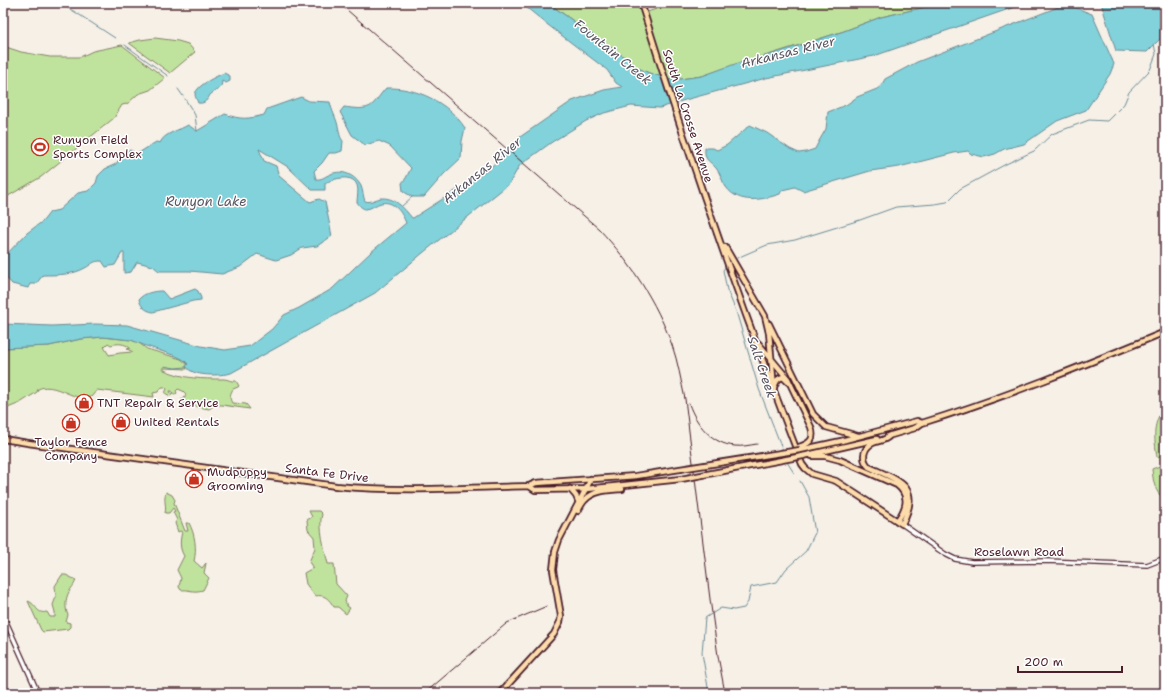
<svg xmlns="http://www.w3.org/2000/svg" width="1168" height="696" viewBox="0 0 1168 696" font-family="'Shantell Sans',sans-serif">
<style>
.green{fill:#bfe39d;stroke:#848164;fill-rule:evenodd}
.water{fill:#81d2da;stroke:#6b8a94}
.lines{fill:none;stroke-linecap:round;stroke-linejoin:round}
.stream{stroke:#6b8a94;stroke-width:1}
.minor-casing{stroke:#4a1f2b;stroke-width:6}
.major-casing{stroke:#4a1f2b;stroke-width:8}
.minor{stroke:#fff;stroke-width:3.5}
.major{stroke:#fddcac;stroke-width:4.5}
.rail{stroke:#4a1f2b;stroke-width:1}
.major-bridge-casing{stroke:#4a1f2b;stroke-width:8;stroke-linecap:butt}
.major-bridge{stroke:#fddcac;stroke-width:4.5}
.labels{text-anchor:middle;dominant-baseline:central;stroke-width:3;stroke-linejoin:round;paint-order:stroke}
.street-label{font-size:12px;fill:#4a1f2b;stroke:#fff}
.poi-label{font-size:12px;fill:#4a1f2b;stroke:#fff;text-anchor:start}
.water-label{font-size:13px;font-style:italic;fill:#5a5560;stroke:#fff}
</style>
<rect width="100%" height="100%" fill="#f6f0e7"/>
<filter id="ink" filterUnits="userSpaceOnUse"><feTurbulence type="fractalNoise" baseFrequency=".025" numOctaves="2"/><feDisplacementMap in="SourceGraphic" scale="8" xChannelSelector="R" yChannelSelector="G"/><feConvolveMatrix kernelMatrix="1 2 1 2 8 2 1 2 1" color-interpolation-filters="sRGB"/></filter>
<g filter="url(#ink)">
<!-- green -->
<path class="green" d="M548 3H589L606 6 611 5 620 8 624 5V3H637L641 11 644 13 675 3H944L881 17 844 31 702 76 673 80 649 73 638 68 627 59Z
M155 38 178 41 188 44 195 52 170 73 129 43 140 40Z
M122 45 165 78 150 90 138 94 127 104 122 105 114 118 41 177 3 199V46L21 52 50 57H80L93 51Z
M103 337 131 340 139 343 147 349 181 359 188 365 186 366 187 369 164 368V370C186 379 200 379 224 379 228 379 231 382 236 381L239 386 238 387 233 389C230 394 229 398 232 403L246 404 250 409 222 405H215L209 409 184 404 181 409 183 401 181 400 184 399 186 394 183 391 178 389 176 391 177 393 176 394H173L172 391H170L172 395 170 396 165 393 167 389 165 387H162L158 392 153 393 154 397 97 390 91 397C87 397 82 398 78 397 66 394 51 383 38 389L37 392 20 403 3 410V348L49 346 81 339ZM108 343 111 345C117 343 125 343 130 348L127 349 133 352 120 353 109 355 104 347Z
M1165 406V454L1157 457C1154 437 1152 423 1165 406Z
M1165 464V499C1154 493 1153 479 1152 469Z
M166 492 172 495 175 500 174 503 185 531H188L186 523H189C195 534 197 549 194 561L202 568 206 563 204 573 209 578 203 590C192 593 190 589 181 590L179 587 181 578 177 570 184 556C179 548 180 540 182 532L180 531 178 532 175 523 177 520 173 512 175 511 173 508 169 513H165C167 505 163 501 166 492Z
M309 511H319L322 514C318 526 325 551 328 564H334L336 584 347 596 345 601 347 606 350 608 346 614 338 607H334C329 599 325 594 315 596L306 584 304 573 313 568 309 562 315 548 314 537 308 530 307 520 312 517Z
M62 575H66L76 580C74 586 71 588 69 592 65 599 65 609 68 615L66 622 70 623V627L68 629 43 632 41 630 28 601C37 604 36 615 47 612L50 617H55V612L53 605 56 597 55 586Z"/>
<!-- water -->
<path class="water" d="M521 3H548L627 59 638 68 649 73 673 80 702 76 735 64 776 53 844 31 881 17 944 3H1026L874 56 766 78 685 100 660 108 631 106 604 113 586 121 552 142 520 165 509 184 424 252 375 293 231 373C221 376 191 377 186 366L188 364 184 360 176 356 146 346 131 340 103 337 81 339 49 346 3 348V324L52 326 95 324 127 325 201 346 225 350 250 346 272 329 284 315 299 308 332 289 371 252 406 223C402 213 394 200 381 203 376 204 371 209 366 209 362 209 359 205 357 202 357 197 359 190 357 185 352 173 333 179 325 183V190H312L288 167 259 149 264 161 276 166 279 176 310 202 319 199 325 202 332 236 317 246 302 248 291 255 276 260 257 254 240 267 222 274 190 271H159L153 266 137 262 131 272 124 273V253H122L115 265 106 267 102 261C92 261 93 264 85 268 73 275 57 275 43 275L36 284H30L28 288 12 284 3 274V258L27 233 43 221 50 212 59 210 78 193 88 191 96 183 98 176 105 169 116 164 124 152 130 150 137 154 156 142 160 143C164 133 180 130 188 125L197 131 225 114C241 120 248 119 264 115L267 109 301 97 309 101 330 102C332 112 336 117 338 126 340 133 339 136 343 141L342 151 336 153H329L322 163 314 171 316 179C322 180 325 176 331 174 342 169 355 175 361 186 363 191 363 196 365 201 371 203 375 199 381 198 395 197 404 208 412 218H413L488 170 520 137 572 101 604 90 622 87 616 83 607 70 548 25Z
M1101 3H1165V34L1147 52 1116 51Z
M1066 4 1092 14 1114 64 1110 74 1086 110 1057 121 1024 144 1004 149 995 154 984 157 971 154 968 151 954 153 899 167 870 171 803 191 795 187 782 190 780 194C762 200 739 205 726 187 722 182 721 174 716 168 709 160 704 161 705 148H713L717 150 727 145 750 125 767 133 790 149 799 153 806 152 815 149 819 141 826 129 828 112 846 105 857 97 877 89 881 86 885 79 917 62Z
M224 73 230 76V81L226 83 222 81C222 90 215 90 210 95 207 100 205 104 198 103 197 100 195 97 195 94 197 85 217 76 224 73Z
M386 88C416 87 448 102 465 128L462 141 461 158 444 174 424 197H412L403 191 402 183 406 178 411 168 390 146 379 141 365 145 352 135 340 112 344 107C353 108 366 111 373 104 378 99 381 93 386 88Z
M195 289 198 291 201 298V300L193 301 153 312C146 311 140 306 139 299 144 293 154 291 162 291L169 299Z"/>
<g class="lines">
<!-- stream -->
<path class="stream" d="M59 3 75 12 115 38
M125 45 168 76
M178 89 183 96
M185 99 195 115 197 131
M402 206 412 197
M737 258 767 245 795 240 860 220 896 207 935 204 947 202 960 189 1006 164 1034 151 1052 134 1089 120 1107 121 1124 104 1129 92 1150 70 1156 54 1154 44
M726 266 723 270 727 290 736 311 759 389 783 451
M162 369 164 366 175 368 186 367
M787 462 794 473
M709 693 702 653 705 618 721 608 734 610 744 608 748 602 751 587 777 582 786 569 806 551 815 533 809 497 800 481"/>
<defs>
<path id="minor" d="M902 524 945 554 955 559 972 562 1046 561 1147 565 1165 558
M3 615 38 693"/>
<path id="major" d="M641 3C689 158 743 312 802 464L805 468 812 474 836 481 902 524C922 486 900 481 869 467 861 459 863 448 873 443 879 440 886 441 890 435
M725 247 765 316 769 333 774 388
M769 324 813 414 826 427 858 436
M758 343 788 379 811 427C815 439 811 443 799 447
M775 385C776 381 778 378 783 377L788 382
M888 436 915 428 922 423C1006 397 1085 365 1165 332
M3 439 28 443 336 486C400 492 465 488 529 486L536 483 636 476 680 469
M800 450 841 441 917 421 922 423
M803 456 877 439
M812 456H825L840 460 897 485C911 496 906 509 897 521
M529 486 535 490 587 489 681 479
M570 489 576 496 579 503
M578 511C580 507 582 503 585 500 594 490 610 490 622 489
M500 693 554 634 560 622 561 616 553 570 555 552 559 540 591 479"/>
</defs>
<!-- minor casing -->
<use href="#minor" class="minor-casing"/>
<!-- major casing -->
<use href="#major" class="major-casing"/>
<!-- minor -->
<use href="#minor" class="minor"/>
<!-- major -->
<use href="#major" class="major"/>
<!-- rail -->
<path class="rail" d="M339 3 599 229C631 263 656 301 672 345 678 362 681 381 685 399L710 599 718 656 725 693
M689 404C696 424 712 444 735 446 742 447 750 445 757 444
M425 693 507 623 547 606"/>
<defs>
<path id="major-bridge" d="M680 469 800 450
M681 479 803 456"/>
</defs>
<!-- major-bridge casing -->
<use href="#major-bridge" class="major-bridge-casing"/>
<!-- major-bridge -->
<use href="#major-bridge" class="major-bridge"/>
</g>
</g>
<!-- icons -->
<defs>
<symbol id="stadium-ring" viewBox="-11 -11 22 22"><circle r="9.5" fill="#fff" stroke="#c8321e" stroke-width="1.5"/><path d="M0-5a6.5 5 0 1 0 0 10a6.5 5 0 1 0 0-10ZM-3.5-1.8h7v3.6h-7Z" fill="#c8321e"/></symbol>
<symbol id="shop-ring" viewBox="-11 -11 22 22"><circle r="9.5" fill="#fff" stroke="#c8321e" stroke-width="1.5"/><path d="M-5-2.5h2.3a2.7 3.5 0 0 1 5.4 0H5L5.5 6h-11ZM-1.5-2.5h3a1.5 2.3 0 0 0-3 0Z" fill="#c8321e"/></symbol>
</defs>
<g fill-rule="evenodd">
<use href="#stadium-ring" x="30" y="137" width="20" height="20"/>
<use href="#shop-ring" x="74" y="393" width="20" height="20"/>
<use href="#shop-ring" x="111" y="412" width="20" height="20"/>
<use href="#shop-ring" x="61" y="413" width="20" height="20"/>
<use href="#shop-ring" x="184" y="469" width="20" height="20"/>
</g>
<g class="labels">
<!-- street labels -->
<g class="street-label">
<text transform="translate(688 116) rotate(72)">South La Crosse Avenue</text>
<text transform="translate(327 473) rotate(7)">Santa Fe Drive</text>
<text x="1019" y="552">Roselawn Road</text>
</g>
<!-- poi labels -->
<g class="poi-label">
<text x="53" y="140">Runyon Field<tspan x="53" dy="14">Sports Complex</tspan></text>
<text x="97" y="403">TNT Repair &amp; Service</text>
<text x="134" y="422">United Rentals</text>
<text x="71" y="442" text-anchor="middle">Taylor Fence<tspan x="71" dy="14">Company</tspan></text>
<text x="207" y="472">Mudpuppy<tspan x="207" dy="14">Grooming</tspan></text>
</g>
<!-- water labels -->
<g class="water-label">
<text transform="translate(613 52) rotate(39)">Fountain Creek</text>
<text transform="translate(788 52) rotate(-14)">Arkansas River</text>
<text transform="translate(482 170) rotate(-39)">Arkansas River</text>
<text x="206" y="201">Runyon Lake</text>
<text transform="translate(762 367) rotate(71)">Salt Creek</text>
</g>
</g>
<!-- margin -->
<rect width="1168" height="696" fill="none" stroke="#fff" stroke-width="16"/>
<rect x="8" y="8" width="1152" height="680" fill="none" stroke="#4a1f2b" stroke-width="1.5" filter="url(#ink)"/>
<!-- scale -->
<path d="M1018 666v6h104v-6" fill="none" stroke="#4a1f2b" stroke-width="2"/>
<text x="1024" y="666" font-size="12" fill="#4a1f2b" stroke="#ffffff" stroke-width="3" paint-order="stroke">200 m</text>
</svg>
